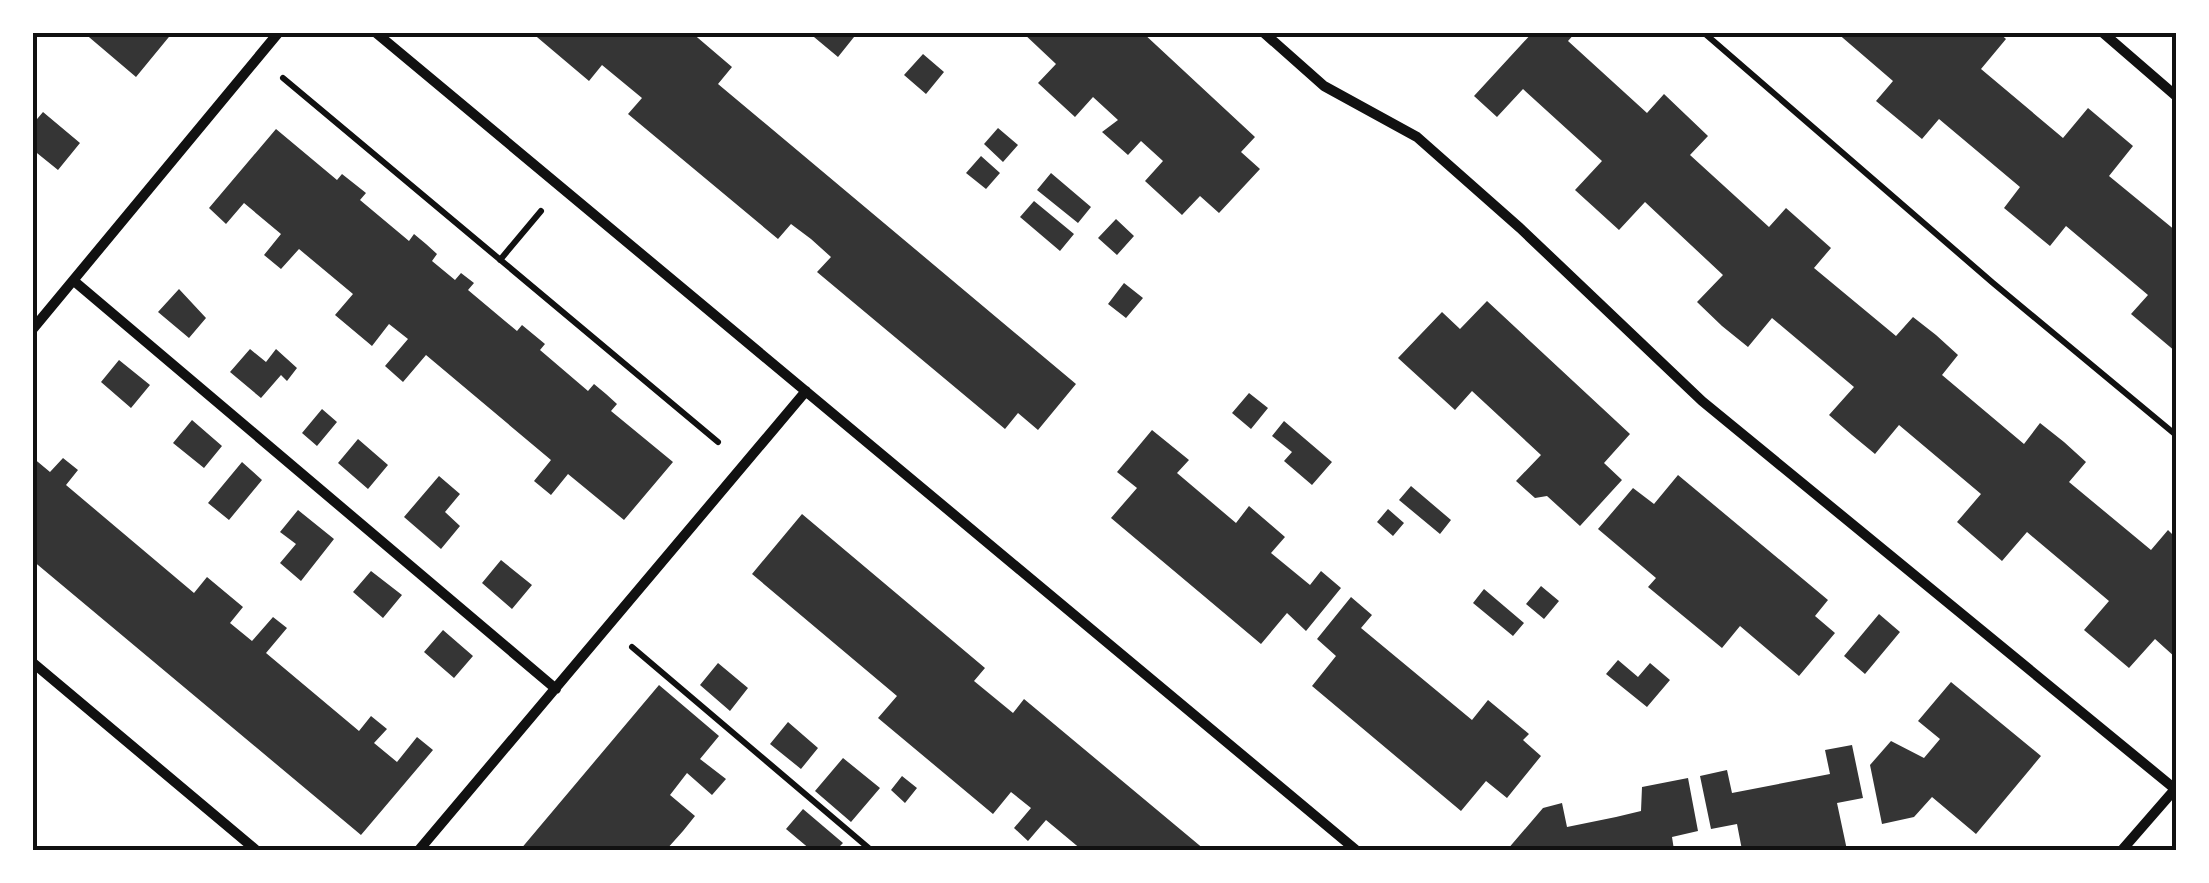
<svg xmlns="http://www.w3.org/2000/svg" width="2209" height="883" viewBox="0 0 2209 883" font-family="'PT Sans Narrow',sans-serif">
<style>
.building{fill:#353535}
.lines{fill:none;stroke-linecap:round;stroke-linejoin:round}
.path{stroke:#111;stroke-width:6}
.minor{stroke:#111;stroke-width:10}
.neatline{fill:none;stroke:#111;stroke-width:4}
</style>
<rect width="100%" height="100%" fill="#fff"/>
<!-- building -->
<path class="building" d="M83 32H173L136 77Z
M531 32H691L732 67 718 84 1076 384 1038 430 1018 413 1005 429 817 272 831 257 811 239 791 224 778 239 628 114 642 98 602 65 589 81Z
M808 32H858L838 57Z
M1022 32H1142L1255 137 1241 152 1260 169 1219 213 1200 196 1182 215 1145 181 1163 161 1141 141 1128 155 1102 132 1118 120 1093 97 1075 117 1038 83 1056 64Z
M1533 32H1576L1568 41 1647 113 1664 94 1708 136 1690 155 1769 227 1786 208 1831 248 1814 268 1896 336 1913 317 1936 335 1958 355 1942 375 2024 444 2040 423 2064 442 2086 462 2069 482 2151 550 2168 530 2176 538V658L2155 639 2129 668 2084 630 2109 601 2027 532 2002 561 1957 522 1981 494 1899 425 1875 454 1852 435 1829 415 1854 387 1772 318 1748 347 1722 326 1697 302 1723 275 1645 202 1619 230 1575 190 1602 161 1523 89 1497 117 1474 96Z
M1836 32H1998L2006 39 1981 69 2063 138 2088 108 2133 146 2109 176 2176 231V352L2131 314 2148 295 2066 226 2050 246 2004 208 2020 187 1939 119 1922 139 1876 101 1893 81Z
M923 54 944 72 926 94 904 75Z
M43 112 80 143 58 170 32 149V125Z
M998 128 1018 145 1003 162 984 144Z
M276 129 337 180 342 174 366 193 360 200 409 241 414 234 426 244 437 254 432 261 455 280 461 273 474 283 468 290 517 331 522 325 545 344 540 350 588 391 594 384 606 394 617 404 611 411 673 462 624 520 568 474 551 495 534 481 551 460 426 355 403 382 385 366 408 339 389 324 372 346 335 315 353 294 299 249 281 269 264 255 281 234 244 203 226 224 209 208Z
M981 156 1000 173 986 189 966 173Z
M1051 173 1091 207 1078 223 1037 190Z
M1034 201 1074 234 1060 251 1020 217Z
M1116 219 1134 236 1117 255 1098 238Z
M1124 283 1143 298 1126 318 1108 304Z
M179 289 206 318 189 338 158 312Z
M1487 301 1630 434 1604 463 1622 480 1580 526 1547 496 1535 498 1516 481 1541 455 1472 391 1455 410 1398 358 1442 312 1460 329Z
M250 349 266 362 276 349 297 368 287 381 281 375 261 398 230 372Z
M119 360 150 385 131 408 101 382Z
M1249 393 1268 408 1251 429 1232 413Z
M322 409 337 422 317 446 302 433Z
M192 420 222 446 204 468 173 443Z
M1284 421 1332 462 1312 485 1284 461 1292 452 1272 436Z
M1152 430 1189 460 1177 473 1236 523 1249 506 1285 537 1271 553 1310 585 1321 571 1341 588 1306 631 1287 613 1261 644 1111 518 1137 488 1117 472Z
M358 439 388 465 368 489 338 463Z
M32 457 50 472 63 458 78 470 66 485 194 593 207 577 243 607 230 623 252 641 273 617 287 628 266 653 359 731 371 716 387 729 374 743 397 762 417 737 433 750 361 835 32 560Z
M242 462 262 480 229 520 208 503Z
M1678 475 1828 600 1815 616 1835 633 1799 676 1740 626 1722 648 1648 587 1656 578 1598 529 1633 488 1654 504Z
M439 476 460 494 445 512 460 526 441 549 404 517Z
M1411 486 1451 520 1440 534 1399 500Z
M1388 509 1404 523 1393 536 1377 522Z
M298 510 334 539 301 581 280 563 296 544 280 532Z
M802 514 985 668 974 681 1013 713 1024 699 1205 850H1082L1046 820 1028 841 1014 828 1031 808 1011 792 993 814 878 718 897 696 752 574Z
M501 560 532 585 512 609 482 583Z
M371 571 402 595 383 618 353 592Z
M1541 586 1559 601 1544 619 1526 604Z
M1484 589 1524 623 1513 636 1473 603Z
M1351 597 1372 615 1361 628 1472 720 1488 700 1529 734 1523 740 1541 756 1507 798 1486 781 1461 811 1312 686 1336 656 1317 639Z
M1879 614 1900 632 1865 674 1844 656Z
M443 630 473 656 454 678 424 652Z
M1618 660 1638 677 1650 663 1670 680 1647 707 1606 674Z
M718 663 748 688 730 711 700 685Z
M1951 682 2041 756 1976 834 1932 797 1914 817 1882 824 1870 765 1891 741 1924 758 1940 739 1918 721Z
M659 685 719 736 700 759 726 779 712 795 687 773 670 795 695 816 683 831 666 850H632L627 846 623 850H520Z
M788 722 818 748 801 769 770 744Z
M1852 745 1863 798 1837 803 1847 850H1742L1737 824 1711 829 1700 776 1727 770 1732 793 1830 774 1825 750Z
M843 758 880 788 851 822 815 791Z
M902 776 917 788 905 803 891 790Z
M1688 778 1698 831 1672 837 1674 850H1507L1543 808 1562 803 1567 827 1616 817 1641 811 1642 787Z
M803 809 843 843 836 850H811L786 829Z"/>
<g class="lines">
<!-- path -->
<path class="path" d="M1703 32 1993 283 2176 435
M283 78 718 442
M500 260 541 211
M632 647 871 850"/>
<!-- minor -->
<path class="minor" d="M375 32 1356 850
M1263 32 1324 86 1417 137 1520 228 1702 401 2175 789
M2102 32 2176 96
M74 281 556 689
M32 330 279 32
M32 662 256 850
M419 850 806 391
M2122 850 2176 788"/>
</g>
<!-- border -->
<rect width="2209" height="883" fill="none" stroke="#ffffff" stroke-width="70"/>
<rect x="35" y="35" width="2139" height="813" class="neatline"/>
</svg>
